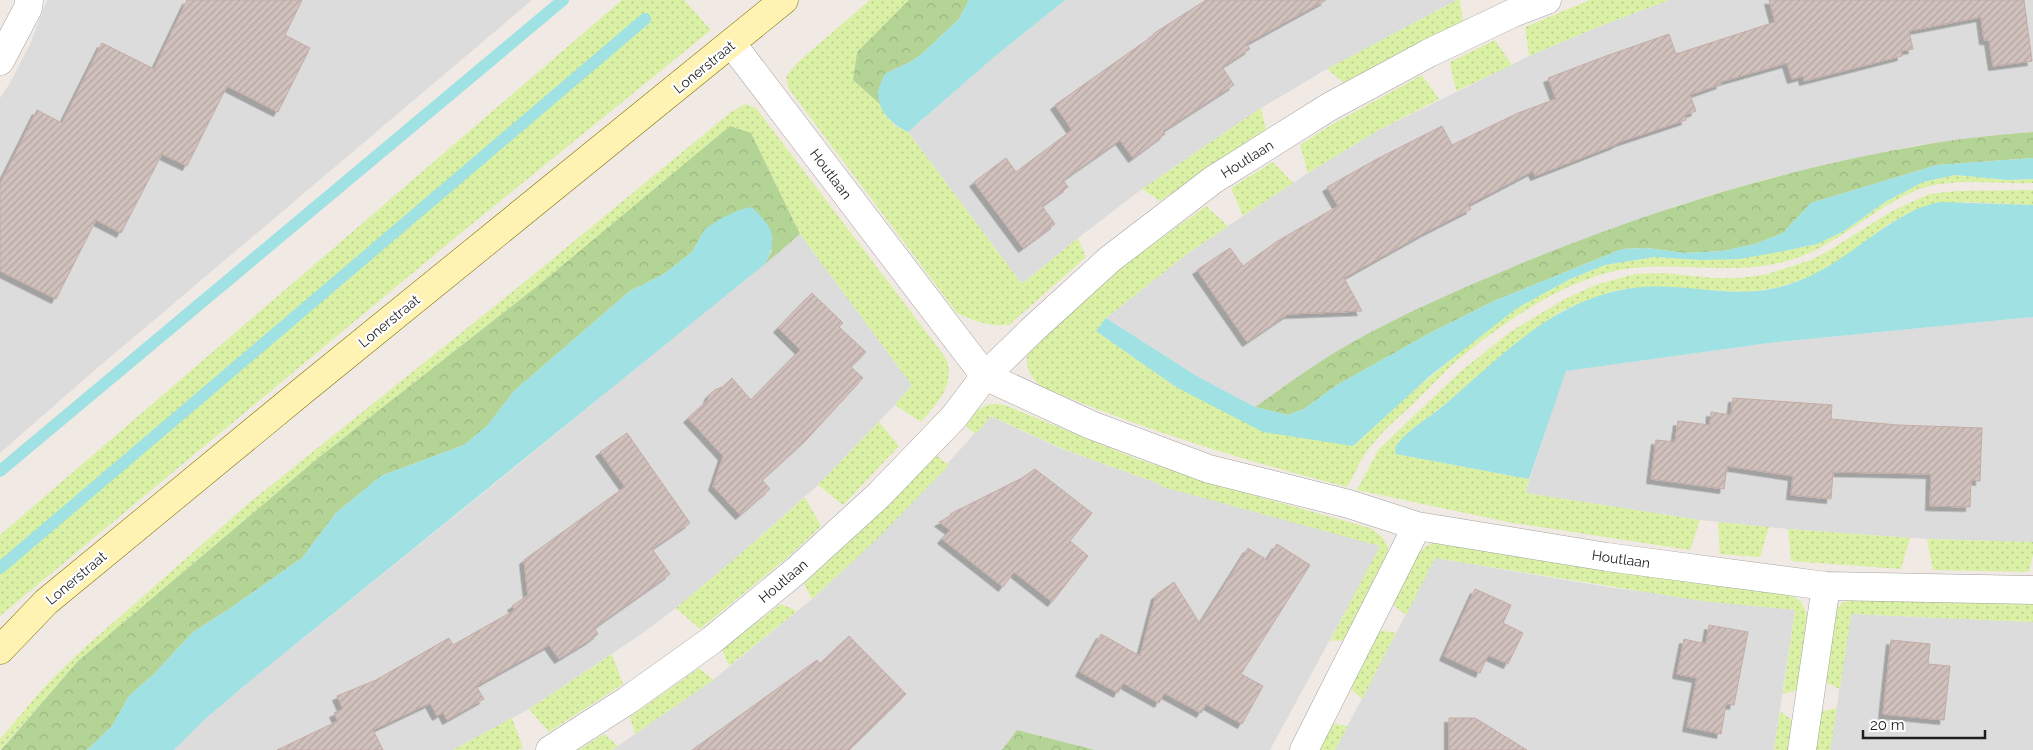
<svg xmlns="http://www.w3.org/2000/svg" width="2033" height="750" viewBox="0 0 2033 750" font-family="Raleway,sans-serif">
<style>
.residential{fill:#dddcdc}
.grass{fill:url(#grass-dots)}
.forest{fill:url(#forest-crowns)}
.water{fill:#a0e1e3}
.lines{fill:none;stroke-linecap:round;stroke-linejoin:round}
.stream{stroke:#a0e1e3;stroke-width:12}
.building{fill:url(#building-hatch);stroke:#c4aca5;filter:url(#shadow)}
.street-casing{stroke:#a3a3a3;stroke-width:29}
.secondary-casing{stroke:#7c7000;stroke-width:29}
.street{stroke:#fff;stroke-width:28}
.secondary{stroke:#fff3b4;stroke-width:28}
.labels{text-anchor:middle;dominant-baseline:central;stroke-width:4.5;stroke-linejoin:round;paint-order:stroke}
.street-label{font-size:14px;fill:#1f1f1f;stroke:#fff}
</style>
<defs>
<pattern id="grass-dots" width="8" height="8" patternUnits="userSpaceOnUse" patternTransform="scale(1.25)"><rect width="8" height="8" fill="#d9f0a5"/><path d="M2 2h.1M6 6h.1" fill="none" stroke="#bacd8e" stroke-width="1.8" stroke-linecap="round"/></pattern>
<pattern id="forest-crowns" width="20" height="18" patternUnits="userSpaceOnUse" patternTransform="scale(1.25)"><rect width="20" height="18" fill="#b4d495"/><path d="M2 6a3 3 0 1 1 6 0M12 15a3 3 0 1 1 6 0" fill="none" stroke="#9ab680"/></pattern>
<pattern id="building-hatch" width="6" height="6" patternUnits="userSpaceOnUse" patternTransform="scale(1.25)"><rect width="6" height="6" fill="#d1c1bd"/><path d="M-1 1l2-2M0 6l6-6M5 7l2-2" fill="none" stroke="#b3a5a2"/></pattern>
<filter id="shadow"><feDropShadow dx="-4.5" dy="4.5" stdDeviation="0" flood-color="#0004"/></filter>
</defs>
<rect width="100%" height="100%" fill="#f1eae4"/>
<!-- residential -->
<path class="residential" d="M47 0H532L88 376 0 453V98L10 83 30 44Z
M1065 0H1457L1327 69 1261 108 1142 189 1078 238 1022 284 908 132 993 58Z
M1669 0H2033V132L1918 145 1876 154 1770 178 1676 206 1280 389 1255 407 1195 375 1106 318 1187 254 1228 226 1308 173 1377 131 1529 56 1598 27Z
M800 234 912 385 895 405 818 485 737 557 676 608 643 633 529 709 453 750H174L204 720 250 681 502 478Z
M2033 317V542L1927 539 1788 529 1700 520 1525 493 1565 371 1769 343Z
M990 416 1062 449 1160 484 1161 486 1381 546 1270 750H1095L1017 730 1002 750H612L713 680 812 599 913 502Z
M1435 558 1614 588 1795 610 1774 750H1335Z
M1851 614 2033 622V750H1830Z"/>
<!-- grass -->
<path class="grass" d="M622 0H684L711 30 462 232 0 616V535Z
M870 0H909L857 52 853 80 882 106 887 117 895 126 908 132 1022 284 1078 238 1086 257 1009 325C988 326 976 322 957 313L789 89 786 77 797 63Z
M1457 0H1460L1463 21 1344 83 1327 69Z
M1590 0H1669L1598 27 1529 56 1525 27Z
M1495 40 1512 65 1456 91 1450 62Z
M1422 75 1439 99 1377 131 1308 173 1300 145 1331 125Z
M746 104 756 108 946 358C956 385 937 403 921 422L895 405 912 385 800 234 751 133 730 126 540 284 318 458 78 661 0 750V739L46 685 82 650 249 503 516 289 731 112Z
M1261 108 1266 129 1160 201 1142 189Z
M1273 162 1293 183 1243 216 1231 188Z
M1955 175 2009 180 2033 179V183C1992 185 1946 175 1908 194 1866 214 1832 249 1787 261 1734 276 1679 261 1625 269 1569 278 1508 319 1465 354 1447 368 1432 386 1416 401 1401 416 1384 429 1371 446 1361 457 1355 474 1347 487 1243 460 1140 429 1041 386 1031 378 1024 366 1028 353 1030 346 1039 340 1043 335 1091 286 1150 247 1206 206L1228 226 1187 254 1106 318 1096 331 1176 387 1353 446 1391 410 1473 341 1517 308 1570 279 1605 265 1654 257 1701 260 1784 251 1817 244 1844 231 1885 202 1923 182Z
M2033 190V205L1964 202 1912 211 1889 224 1840 260 1812 276 1780 287 1749 292 1643 287 1613 291 1577 304 1558 313 1399 441 1396 454 1529 479 1526 493 1700 520 1690 550 1508 522 1357 490 1379 449 1460 372 1510 332 1563 300 1595 285 1635 274 1663 273 1713 278H1739L1768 274 1811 260 1830 250 1892 211 1929 194 1958 191Z
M990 404H999L1007 406 1137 459 1221 486 1370 528C1384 538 1388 540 1389 559L1350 640 1330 641 1380 546 1160 486V484L1063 449 991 416 976 434 967 427 964 419 972 412Z
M879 422 899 446 843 505 818 485Z
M934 454 949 465 879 537 812 599 804 584 881 510Z
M805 497 821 526 788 557 700 629 676 608 737 557Z
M1718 522 1769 527 1760 557 1720 554Z
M1788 529 1910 538 1901 569 1791 561Z
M1927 539 2033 542V555L2029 572 1933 570Z
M1435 542 1789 593 1801 602 1808 617 1798 690 1783 694 1795 610 1702 601 1435 558 1406 615 1391 603C1402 582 1412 550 1435 542Z
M1852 599 2033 603V622L1851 614 1840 689 1822 681 1833 613 1842 603Z
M781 604 797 611 729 666 722 649Z
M1377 630 1396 633 1362 699 1348 686Z
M612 654 623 684 549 732 529 709Z
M699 668 713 680 635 734 630 717Z
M1837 708 1830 750H1811L1817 712Z
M1780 711 1793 721 1789 750H1774Z
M512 718 523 748 519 750H453Z
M1328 723 1348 726 1335 750H1314Z
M604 734 618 746 612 750H578Z"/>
<!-- forest -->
<path class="forest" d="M909 0H969L959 19 923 53 912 61 885 74 878 92 882 106 853 80 857 52Z
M730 126 751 133 800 234 765 264 772 250 705 229 692 252 664 274 630 291 514 391 487 426 464 445 381 476 336 513 302 558 226 611 193 632 155 673 129 696 112 726 87 750H1L78 661 318 458 540 284Z
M2033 132V158L1937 165 1811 203 1783 233 1755 244 1723 251 1684 253 1647 248 1622 249 1494 301 1430 333 1337 385 1304 409 1288 415 1255 407C1285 386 1314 364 1346 346 1401 314 1461 289 1520 264 1648 211 1780 170 1917 146 1955 139 1994 135 2033 132Z
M1017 730 1095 750H1002Z"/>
<!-- water -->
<path class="water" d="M969 0H1065L993 58 908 132C893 125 878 112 878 93 878 87 883 79 885 74L912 61 923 53 959 19Z
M2033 158V179L2009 180 1955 175 1923 182 1885 202 1844 231 1817 244 1784 251 1739 259 1701 260 1654 257 1605 265 1570 279 1517 308 1431 375 1353 446 1263 432 1176 387 1096 331 1106 318 1195 375 1255 407 1288 415 1304 409 1337 385 1430 333 1494 301 1622 249 1647 248 1684 253 1723 251 1755 244 1783 233 1811 203 1937 165Z
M1939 202 2033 205V317L1769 343 1566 371 1529 479 1396 454 1395 448C1405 431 1428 419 1443 406 1504 354 1559 293 1644 287 1689 284 1735 299 1780 287 1834 273 1864 236 1911 212 1919 207 1930 205 1939 202Z
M752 207C773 228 779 237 765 264L250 681 204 720 174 750H87L112 726 129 696 155 673 193 632 226 611 302 558 336 513 381 476 464 445 487 426 514 391 630 291 664 274 692 252 705 229 720 219 739 210Z"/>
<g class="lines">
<!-- stream -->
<path class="stream" d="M0 471 563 0
M0 568 645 19"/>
</g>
<!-- building -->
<path class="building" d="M187 0H302L285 35 310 48 278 112 227 86 187 166 162 154 121 233 96 220 56 299 0 271V184L37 110 62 123 102 43 154 69Z
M1206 0H1326L1246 44 1250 49 1222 67 1234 85 1163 131 1165 134 1133 158 1120 140 1063 180 1068 187 1042 206 1055 224 1023 248 974 182 1006 158 1016 172 1072 130 1055 105 1154 35 1153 34Z
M1769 0H2024L2032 61 1993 66 1989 40H1984L1981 17 1909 31 1913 49 1901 51 1902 56 1804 81 1803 76 1792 79 1787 63 1720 82 1721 84 1690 95 1696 111 1685 115 1686 120 1617 143V144L1535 176 1533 171 1468 205 1471 209 1426 232 1344 278 1362 311 1288 314 1247 342 1197 270 1230 248 1243 266 1276 242 1338 206 1327 187 1377 159 1442 126 1452 145 1518 113 1556 99 1548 78 1606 56 1669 34 1676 54 1775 22Z
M812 293 843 323 839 327 866 352 851 367 863 378 806 440 762 480 770 489 740 515 713 486 723 456 688 418 707 401 710 394 716 389 723 387 732 378 751 400 800 350 778 328Z
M1733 398 1832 405 1831 419 1898 425 1982 428 1980 481 1971 480 1970 507 1930 506 1931 474 1833 472 1831 499 1791 495 1793 476 1727 466 1724 489 1651 479 1656 440 1675 442 1678 421 1710 425 1711 412 1731 415Z
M627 433 690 523 652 549 670 574 594 628 598 634 590 640 559 659 549 645 476 686 484 699 447 720 443 712 437 716 430 703 373 730 383 750H277L338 721 334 713 343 709 337 696 376 680 449 638 453 645 515 610 512 606 528 595 524 560 625 487 600 452Z
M1035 469 1092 513 1070 541 1088 556 1052 602 1014 572 1003 587 942 539 950 530 939 522 951 516 950 514 1022 478Z
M1277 544 1310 565 1241 674 1263 686 1242 724 1206 704 1201 713 1164 693 1159 703 1123 683 1118 693 1080 672 1101 634 1140 656 1156 595 1174 582 1200 624 1248 548 1267 560Z
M1475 589 1511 605 1503 623 1523 633 1508 664 1488 655 1480 673 1444 656Z
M1709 625 1748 632 1734 705 1726 704 1721 734 1687 727 1697 678 1677 674 1684 639 1706 644Z
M849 636 906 694 849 750H692L817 660 820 664Z
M1891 640 1930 644 1928 664 1950 666 1944 720 1883 714Z
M1449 718H1475L1527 750H1449Z"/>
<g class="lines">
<defs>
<path id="street" d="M732 44 985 376 1091 425 1209 469 1349 504 1417 526 1607 557 1826 586 2033 590
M0 61 28 8 29 0
M550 750 628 700 712 640 797 570 879 495 954 417 985 376 1031 331 1110 259 1213 180 1329 107 1429 53 1513 13 1547 0
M1304 750 1417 526
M1802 750 1826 586"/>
<path id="secondary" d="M0 650 46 602 306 388 784 0"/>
</defs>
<!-- street casing -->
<use href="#street" class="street-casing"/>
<!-- secondary casing -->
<use href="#secondary" class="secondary-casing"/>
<!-- street -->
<use href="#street" class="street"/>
<!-- secondary -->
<use href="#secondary" class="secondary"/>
</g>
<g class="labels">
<!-- street labels -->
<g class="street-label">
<text transform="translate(704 67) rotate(-39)">Lonerstraat</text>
<text transform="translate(1247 159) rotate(-32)">Houtlaan</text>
<text transform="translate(831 174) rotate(53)">Houtlaan</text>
<text transform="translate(389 321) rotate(-39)">Lonerstraat</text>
<text transform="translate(1621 559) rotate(8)">Houtlaan</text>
<text transform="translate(76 578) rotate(-40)">Lonerstraat</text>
<text transform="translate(783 581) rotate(-40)">Houtlaan</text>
</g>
</g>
<!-- scale -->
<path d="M1863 730v8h122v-8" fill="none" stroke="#1f1f1f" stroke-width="2.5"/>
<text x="1870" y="730" font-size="15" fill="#1f1f1f" stroke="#ffffff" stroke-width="4" paint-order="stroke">20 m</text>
</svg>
